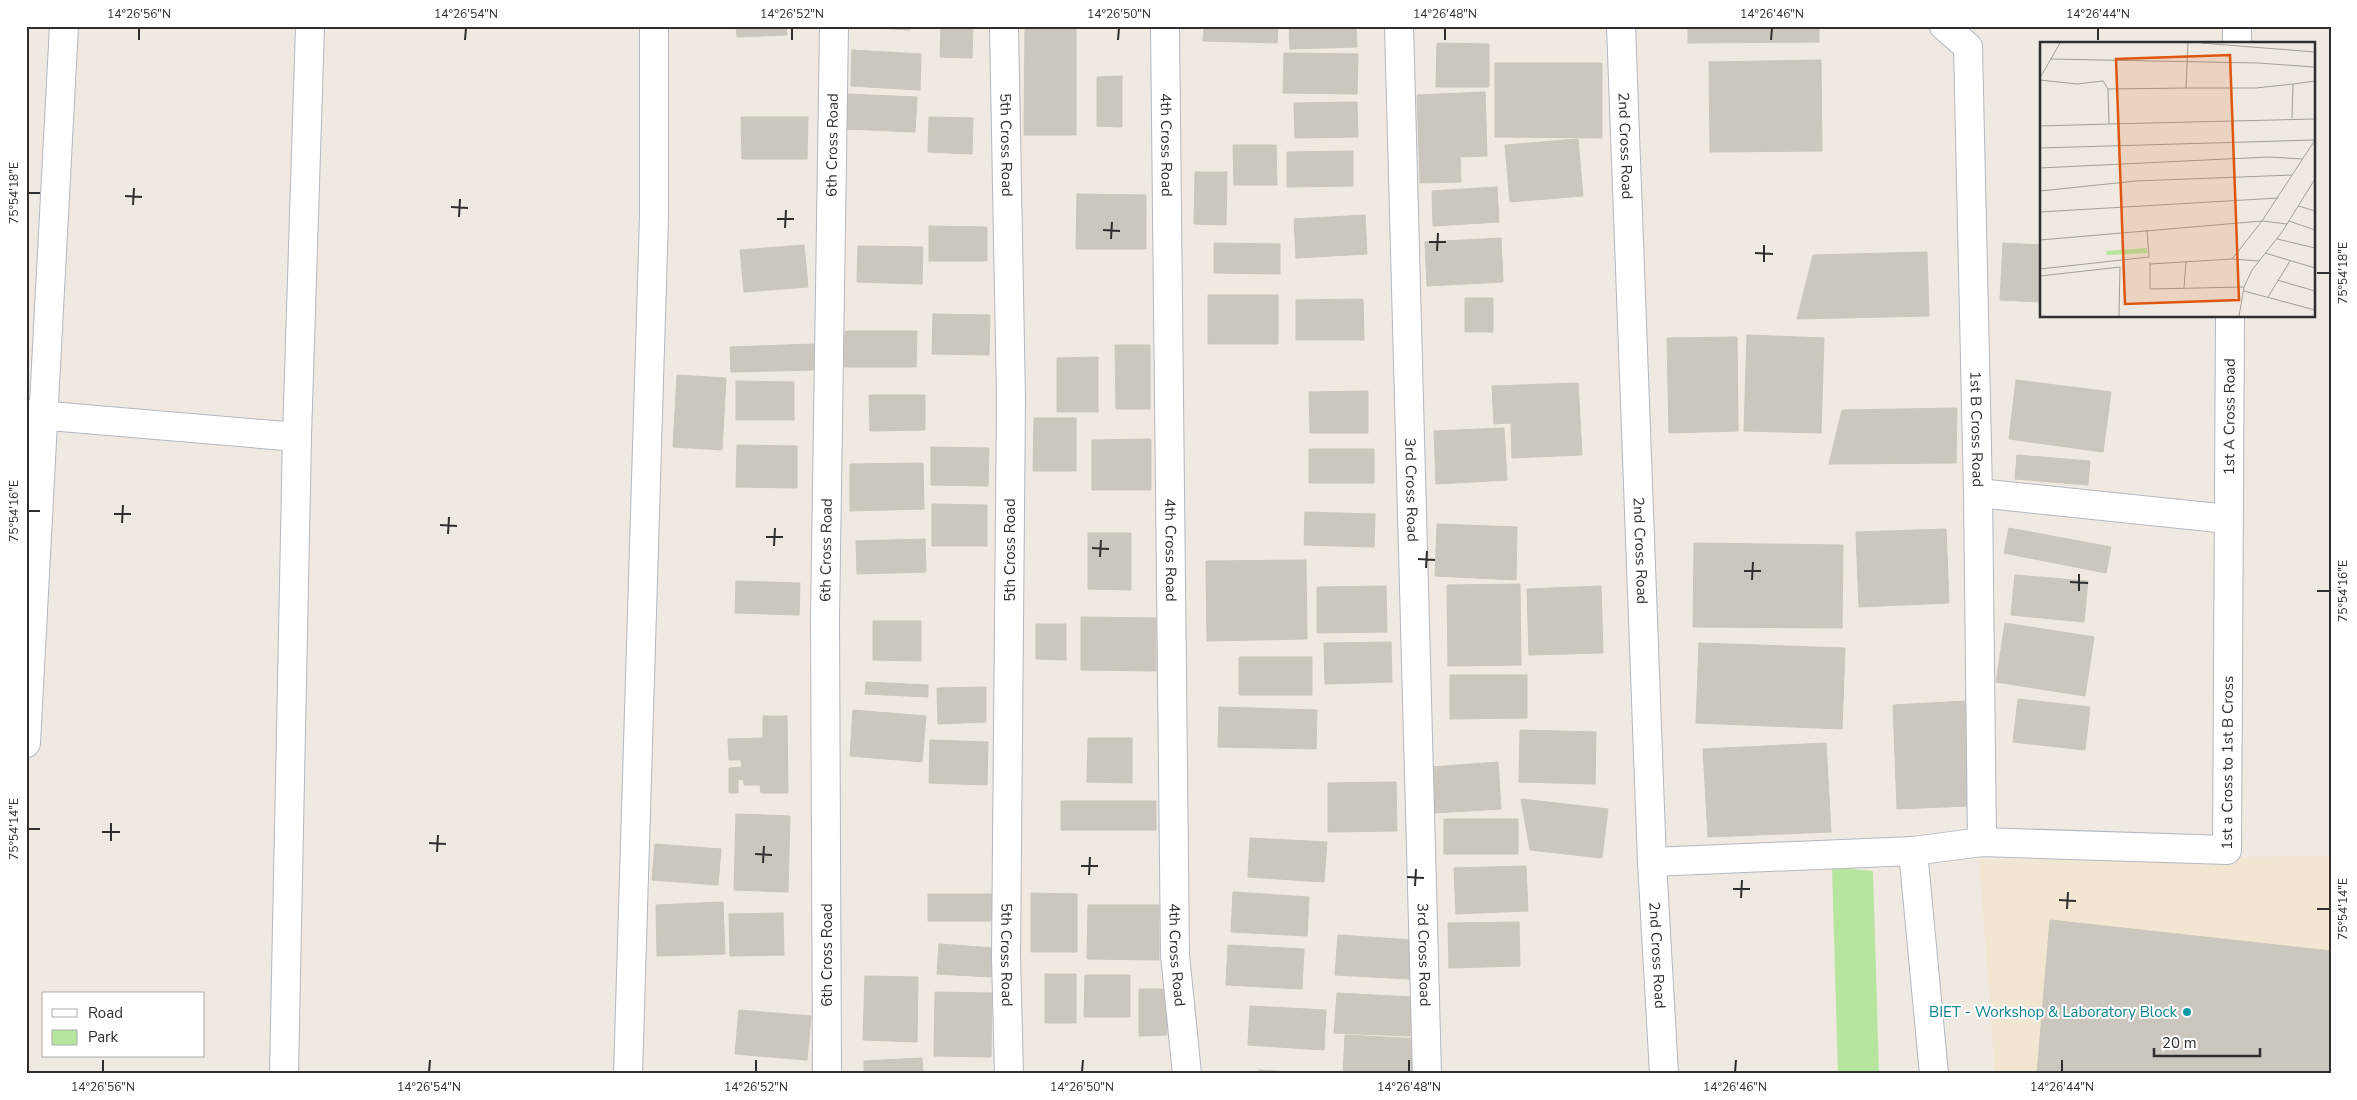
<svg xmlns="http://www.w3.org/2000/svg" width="2357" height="1100" viewBox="0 0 2357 1100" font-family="'Nunito Sans',sans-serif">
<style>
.education{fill:#f0e6d1}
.green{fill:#b6e59e}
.building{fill:#cbc7bf;stroke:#cbc5ba}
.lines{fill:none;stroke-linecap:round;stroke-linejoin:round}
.street-casing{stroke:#b4b7c1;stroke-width:30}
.street{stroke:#fff;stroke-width:28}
.ticks{fill:none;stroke:#2e2e2e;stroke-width:2}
.culture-dot{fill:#0f9aa8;stroke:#fff;stroke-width:2}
.labels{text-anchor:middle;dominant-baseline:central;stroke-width:4;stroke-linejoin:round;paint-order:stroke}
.street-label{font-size:15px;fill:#2e2e2e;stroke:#fff}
.culture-label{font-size:15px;fill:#0d838f;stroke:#fff;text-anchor:end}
.inset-road{fill:none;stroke:#a29e99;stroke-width:1}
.view{fill:#df570e;fill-opacity:0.15;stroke:#df570e;stroke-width:2.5}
.inset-edge{fill:none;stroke:#2e2e2e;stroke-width:2.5}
.neatline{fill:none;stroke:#2e2e2e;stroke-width:2}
.ticks-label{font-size:12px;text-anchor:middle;fill:#2e2e2e}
</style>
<rect width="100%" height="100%" fill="#efe9e1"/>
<!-- education -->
<path class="education" d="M2331 856V1074H1995L1979 860Z"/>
<!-- green -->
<path class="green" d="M1832 867 1873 871 1879 1074H1838Z"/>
<!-- building -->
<path class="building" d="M736 26H786L787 35 737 37Z
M844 26H910V30Z
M941 26H973L972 58 940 57Z
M1025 26H1076V135H1024Z
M1204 26H1278L1277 43 1203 41Z
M1289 26H1356L1357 47 1290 49Z
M1688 26H1819V42L1688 43Z
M1437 43 1489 44V87H1436Z
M852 50 921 54 920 90 851 86Z
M1284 53 1358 54 1357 94 1283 93Z
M1821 60 1822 151 1710 152 1709 62Z
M1495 63H1602V138L1495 137Z
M1122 76V127L1097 126V77Z
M1485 92 1487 156 1460 157 1461 182 1420 183 1417 95Z
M847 94 917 97 915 132 846 129Z
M1357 102 1358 137 1295 138 1294 103Z
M741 117H808L807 159H742Z
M929 117 973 118 972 154 928 152Z
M1578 139 1583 196 1510 202 1505 145Z
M1233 145H1276L1277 185H1234Z
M1353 151V186L1287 187V152Z
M1195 172H1227L1226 225 1194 224Z
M1497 187 1499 222 1433 226 1432 191Z
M1077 194 1146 195V249H1076Z
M1365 215 1367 254 1296 258 1294 219Z
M929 226 987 227V261H929Z
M1501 238 1503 282 1427 286 1425 242Z
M1214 243 1280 244V274L1214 273Z
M2003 243 2041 245V302L2000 300Z
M804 245 808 287 744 292 740 250Z
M858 246 923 247 922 284 857 282Z
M1927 252 1929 316 1797 319 1813 255Z
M1208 295H1278V344H1208Z
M1465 298H1493V332H1465Z
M1363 299 1364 340H1296V300Z
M933 314 990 315 989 355 932 354Z
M845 331H917L916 367H844Z
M1747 335 1824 338 1821 433 1744 431Z
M1737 337 1738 431 1669 433 1667 338Z
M815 344 816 370 731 372 730 347Z
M1115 345H1150V409H1116Z
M1098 357V412H1057V358Z
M677 375 726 378 722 450 673 447Z
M2016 380 2111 392 2103 452 2009 439Z
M736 381 794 382V420H736Z
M1578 383 1582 455 1512 458 1511 423 1494 424 1492 386Z
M1368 391V433H1310L1309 392Z
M869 395H925V430L870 431Z
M1957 408 1956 463 1829 464 1842 410Z
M1034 418H1076V471H1033Z
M1504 428 1507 480 1436 484 1434 431Z
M1151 439V490H1092V440Z
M737 445 797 446V488L736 487Z
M931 447 989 448 988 486 931 485Z
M1309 449H1374V483H1309Z
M2017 455 2090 461 2088 485 2015 479Z
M923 463 924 509 850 511V464Z
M932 504 987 505V546H932Z
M1305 512 1375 514 1374 547 1304 545Z
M1437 524 1517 527 1516 580 1435 576Z
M2009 528 2111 547 2106 573 2004 553Z
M1946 529 1949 603 1859 607 1856 532Z
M1088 533H1131V590L1088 589Z
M925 539 926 572 857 574 856 541Z
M1694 543 1843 545 1842 628 1693 627Z
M1306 560 1307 639 1207 641 1206 561Z
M2015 575 2088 581 2084 622 2011 615Z
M736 581 800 583 799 615 735 613Z
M1520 584 1521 665 1448 666 1447 585Z
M1386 586 1387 632 1317 633V587Z
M1601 586 1603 653 1529 655 1527 589Z
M1081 617 1156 618V671L1081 670Z
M873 621H921V661L873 660Z
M2005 623 2094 637 2085 696 1996 682Z
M1036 624H1066V660L1036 659Z
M1391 642 1392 682 1325 684 1324 643Z
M1699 643 1845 648 1842 729 1696 723Z
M1239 657H1312V695H1239Z
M1450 675H1527V718L1450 719Z
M866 682 928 685V697L865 694Z
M986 687V722L938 724 937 688Z
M2018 699 2090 707 2085 750 2013 742Z
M1965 701 1969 806 1897 809 1893 705Z
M1219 707 1317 710 1316 749 1218 747Z
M853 710 926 716 922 762 850 756Z
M763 716H787L788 793H761L760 785H744V780L738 779V793H729V768L742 767 741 760H729L728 739 763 738Z
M1520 730 1596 732 1595 784 1519 782Z
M1088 738H1132V783L1087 782Z
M930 740 988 742 987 785 929 783Z
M1826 743 1831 832 1708 837 1703 749Z
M1498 762 1501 809 1434 813 1432 767Z
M1396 782 1397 831 1328 832V783Z
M1521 799 1608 809 1602 858 1530 850Z
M1061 801H1156V830H1061Z
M736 814 790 816 788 892 734 890Z
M1444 819H1518V854H1444Z
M1250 838 1327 842 1324 882 1248 877Z
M655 844 721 849 718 885 652 880Z
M1526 866 1528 911 1456 914 1454 868Z
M1233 892 1309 897 1307 936 1231 932Z
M1031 893 1077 894V952H1031Z
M928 894H996V921H928Z
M723 902 725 954 657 956 656 905Z
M1088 905H1159V960L1087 959Z
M783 913 784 955 730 956 729 914Z
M2050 920 2331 951V1074H2037Z
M1519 922 1520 966 1449 968 1448 923Z
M1338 935 1413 940 1411 979 1335 975Z
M939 944 993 948 991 977 937 974Z
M1228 945 1304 949 1302 989 1226 985Z
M1045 974H1076V1023H1045Z
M1085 975H1130V1017H1084Z
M865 976 918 977 917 1042 863 1040Z
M1139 989H1167V1035L1139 1036Z
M935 992 992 993 991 1057 934 1056Z
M1337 993 1412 997 1410 1036 1334 1033Z
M1250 1006 1326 1010 1324 1050 1248 1045Z
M739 1010 811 1016 807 1060 735 1054Z
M1345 1035 1421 1039 1419 1074H1343Z
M922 1058 923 1074H864V1061Z
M1259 1070 1322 1074H1259Z"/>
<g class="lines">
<defs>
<g id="street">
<path id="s1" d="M1004 26 1011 399 1006 958 1009 1074"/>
<path id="s2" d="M1165 26 1175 955 1187 1074"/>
<path id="s3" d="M1399 26 1427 1074"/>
<path id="s4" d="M1621 26 1652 862 1664 1074"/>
<path id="s5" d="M1944 26 1968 47 1978 493 1982 842"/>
<path d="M2237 44V26"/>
<path d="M26 414 297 437 284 1074"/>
<path d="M297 437 310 26"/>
<path d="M1978 493 2228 519"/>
<path d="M26 743 64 26"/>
<path id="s6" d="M1913 851 1982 842 2227 850 2230 316"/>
<path d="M1652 862 1913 851 1934 1074"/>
<path d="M628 1074 654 216V26"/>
<path id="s7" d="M827 1074 825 618 834 26"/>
</g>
</defs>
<!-- street casing -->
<use href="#street" class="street-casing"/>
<!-- street -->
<use href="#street" class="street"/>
</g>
<!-- ticks -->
<path class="ticks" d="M139 40V28M465 40 466 28M792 40V28M1118 40 1119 28M1445 40V28M1771 40 1772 28M2098 40V28M28 193H40M125 196 142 197M133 205 134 188M451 207 468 208M459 217 460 199M777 219H794M785 228 786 210M1103 230 1120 231M1111 239 1112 222M1429 242H1446M1437 251 1438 233M1755 253 1773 254M1764 262V245M2317 273H2330M28 511H40M114 514H131M122 523 123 505M440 525 457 526M448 534 449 517M766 537H783M774 546 775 528M1092 548 1109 549M1100 557 1101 540M1418 559 1435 560M1426 568 1427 551M1744 571H1761M1752 580 1753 562M2070 582 2088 583M2079 591V574M2317 591H2330M28 829H40M102 832H120M111 841V823M429 843 446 844M437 852 438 835M755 854 772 855M763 863 764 846M1081 866H1098M1089 875 1090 857M1407 877 1424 878M1415 886 1416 869M1733 889H1750M1741 898 1742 880M2059 900 2076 901M2067 909 2068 892M2317 909H2330M103 1072V1060M429 1072 430 1060M756 1072V1060M1082 1072 1083 1060M1409 1072V1060M1735 1072 1736 1060M2062 1072V1060"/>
<!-- markers -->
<circle class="culture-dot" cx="2187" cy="1012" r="5"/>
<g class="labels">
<!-- street labels -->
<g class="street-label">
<text stroke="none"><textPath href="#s7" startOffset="929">6th Cross Road</textPath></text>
<text stroke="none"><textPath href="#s1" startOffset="119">5th Cross Road</textPath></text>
<text stroke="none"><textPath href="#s2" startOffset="119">4th Cross Road</textPath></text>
<text stroke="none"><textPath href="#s4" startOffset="120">2nd Cross Road</textPath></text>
<text stroke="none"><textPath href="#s6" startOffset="748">1st A Cross Road</textPath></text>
<text stroke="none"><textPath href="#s5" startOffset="414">1st B Cross Road</textPath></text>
<text stroke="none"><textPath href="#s3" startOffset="464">3rd Cross Road</textPath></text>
<text stroke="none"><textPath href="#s7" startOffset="524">6th Cross Road</textPath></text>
<text transform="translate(1010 550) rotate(-90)">5th Cross Road</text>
<text stroke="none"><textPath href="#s2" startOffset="524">4th Cross Road</textPath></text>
<text stroke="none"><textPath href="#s4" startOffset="525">2nd Cross Road</textPath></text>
<text stroke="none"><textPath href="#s6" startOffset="402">1st a Cross to 1st B Cross</textPath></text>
<text transform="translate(827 955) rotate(-90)">6th Cross Road</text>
<text stroke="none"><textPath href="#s1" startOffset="929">5th Cross Road</textPath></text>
<text stroke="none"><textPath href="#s2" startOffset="929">4th Cross Road</textPath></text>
<text stroke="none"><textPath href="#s3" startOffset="929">3rd Cross Road</textPath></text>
<text stroke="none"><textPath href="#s4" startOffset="930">2nd Cross Road</textPath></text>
</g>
<!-- culture labels -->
<g class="culture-label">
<text x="2177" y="1012">BIET - Workshop &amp; Laboratory Block</text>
</g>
</g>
<!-- overview -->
<g transform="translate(2040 42)">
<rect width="275" height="275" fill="#efe9e1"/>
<path d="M107 206V211L67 213 66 209Z" fill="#b6e59e"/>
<path class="inset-road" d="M148 1 146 46 68 47 69 82 275 77M161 1 275 10M10 17 218 21 275 25M0 36 20 1M0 38 37 42 63 39 68 47M146 46H216L253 42M252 76 253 42 275 39M0 84 69 82M0 106 275 98M0 126 228 115 263 117M0 149 96 139 252 133M259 164 275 169M0 170 238 156M249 179 275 188M237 197 275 206M0 198 222 179 247 182M225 211 275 226M192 217 219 219M110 220V247L204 245M110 222 192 217 222 179 275 98M0 227 109 215 107 188M0 234 80 225 79 274M237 238 275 249M144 246 146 220M204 249 275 268M228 255 250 219M199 274 204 245 212 228 242 190 275 137"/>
<path class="view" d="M190 13 199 258 85 262 76 17Z"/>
<rect width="275" height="275" class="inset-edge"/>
</g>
<!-- border -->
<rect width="2357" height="1100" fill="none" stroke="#ffffff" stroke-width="55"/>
<!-- legend -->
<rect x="42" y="992" width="162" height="65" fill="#ffffff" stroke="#ababab"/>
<rect x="52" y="1009" width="25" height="8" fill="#ffffff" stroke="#ababab"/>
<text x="88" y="1018" font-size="15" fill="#2e2e2e">Road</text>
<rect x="52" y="1030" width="25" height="15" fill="#b6e59e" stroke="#ababab"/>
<text x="88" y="1042" font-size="15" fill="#2e2e2e">Park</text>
<!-- scale -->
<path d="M2154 1048v8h106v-8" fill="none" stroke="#2e2e2e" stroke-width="2.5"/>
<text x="2162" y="1048" font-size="15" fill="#2e2e2e" stroke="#ffffff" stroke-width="4" paint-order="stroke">20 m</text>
<rect x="28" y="28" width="2302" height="1044" class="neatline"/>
<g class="ticks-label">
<text x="139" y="18">14°26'56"N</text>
<text x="466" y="18">14°26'54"N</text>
<text x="792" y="18">14°26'52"N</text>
<text x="1119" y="18">14°26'50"N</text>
<text x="1445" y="18">14°26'48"N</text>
<text x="1772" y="18">14°26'46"N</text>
<text x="2098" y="18">14°26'44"N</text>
<text transform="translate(14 193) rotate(-90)" y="4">75°54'18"E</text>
<text transform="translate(2343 273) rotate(-90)" y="4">75°54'18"E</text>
<text transform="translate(14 511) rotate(-90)" y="4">75°54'16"E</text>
<text transform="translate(2343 591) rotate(-90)" y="4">75°54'16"E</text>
<text transform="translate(14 829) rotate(-90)" y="4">75°54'14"E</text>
<text transform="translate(2343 909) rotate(-90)" y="4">75°54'14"E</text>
<text x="103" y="1091">14°26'56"N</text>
<text x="429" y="1091">14°26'54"N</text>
<text x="756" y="1091">14°26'52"N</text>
<text x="1082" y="1091">14°26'50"N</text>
<text x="1409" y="1091">14°26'48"N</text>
<text x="1735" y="1091">14°26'46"N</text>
<text x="2062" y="1091">14°26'44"N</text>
</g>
</svg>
